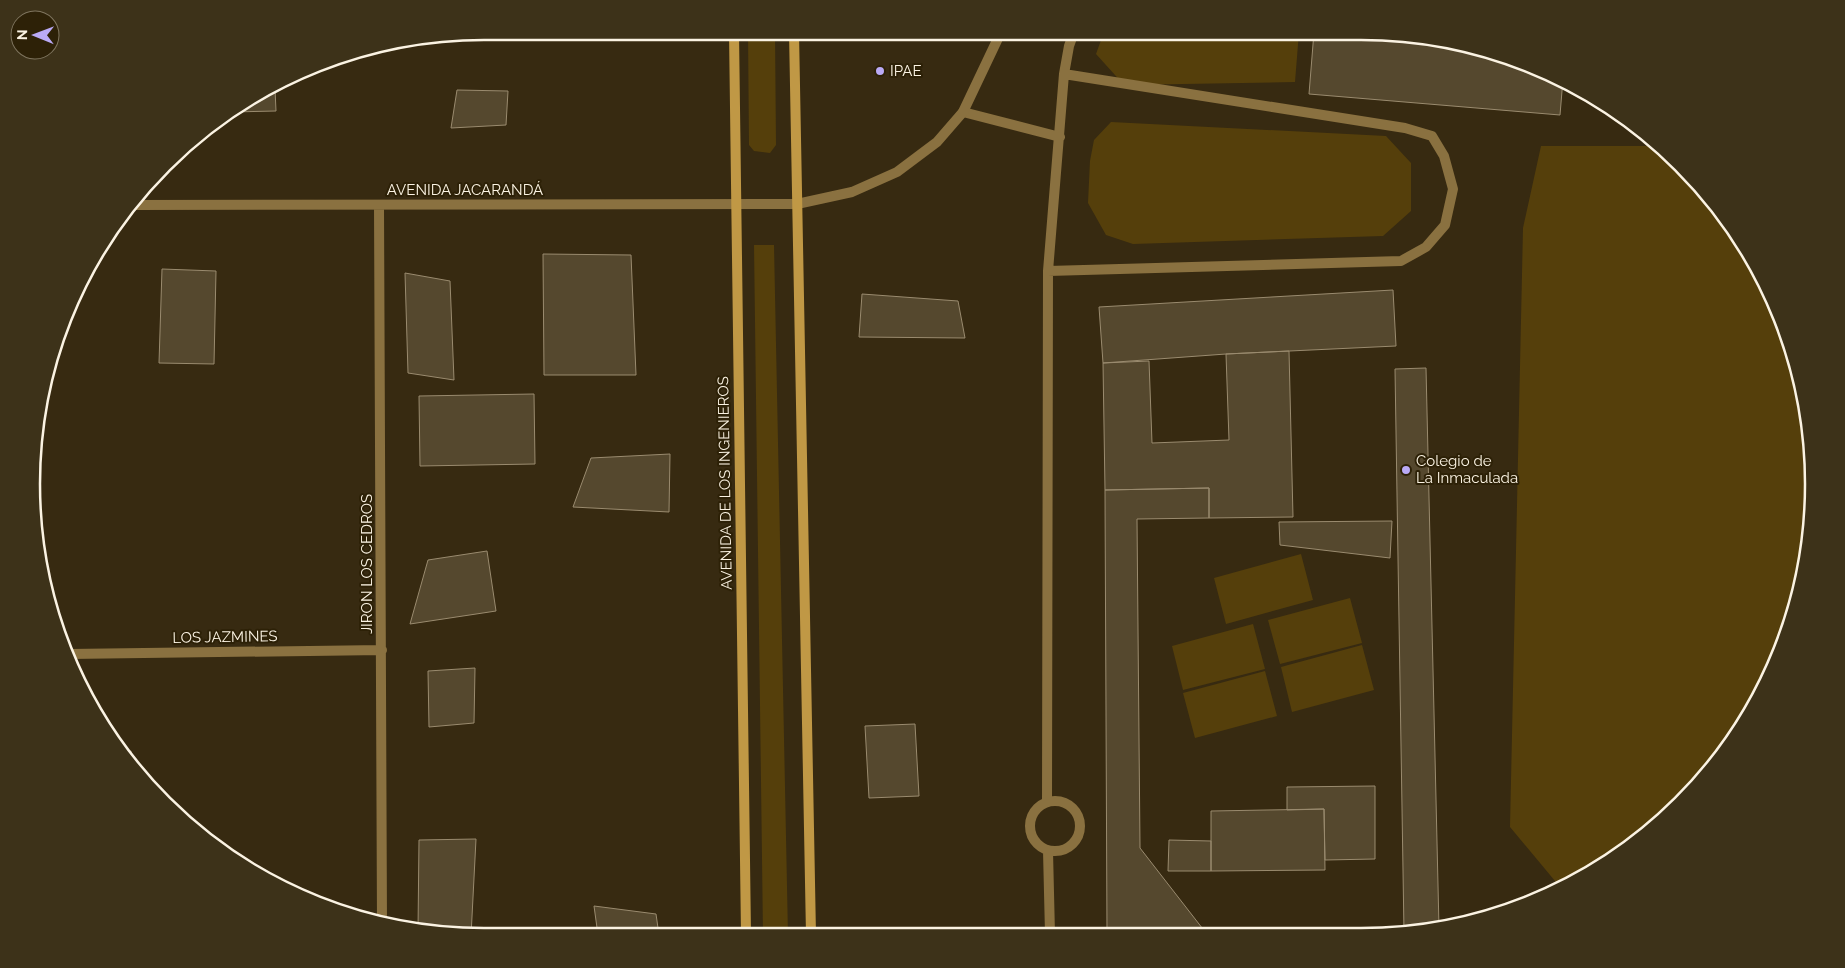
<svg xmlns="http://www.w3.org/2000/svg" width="1845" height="968" viewBox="0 0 1845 968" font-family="Raleway,sans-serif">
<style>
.green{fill:#553f0b}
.building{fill:#55482e;stroke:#9a8b6f}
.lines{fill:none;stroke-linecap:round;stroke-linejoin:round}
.lane{stroke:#8a7140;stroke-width:10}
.street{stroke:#8a7140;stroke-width:10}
.secondary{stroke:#c09845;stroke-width:10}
.poi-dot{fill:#baaaf6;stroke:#2d2107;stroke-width:2}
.labels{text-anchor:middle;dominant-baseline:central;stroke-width:4;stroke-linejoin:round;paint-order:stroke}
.poi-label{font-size:15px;fill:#fbf3e3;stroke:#2d2107;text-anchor:start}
.street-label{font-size:15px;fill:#fbf3e3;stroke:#2d2107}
.rim{fill:none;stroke:#fbf3e3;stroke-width:2.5}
</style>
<rect width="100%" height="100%" fill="#372a11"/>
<!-- green -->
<path class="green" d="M748 32H775L776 145 770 153 754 151 749 145Z
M1104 32H1299L1295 82 1124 85 1096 54Z
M1111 122 1386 136 1411 163V211L1383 236 1133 244 1106 235 1088 203 1090 161 1094 140Z
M1541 146H1659L1702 186 1753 258 1790 339 1810 425 1813 514 1798 601 1767 684 1702 782 1636 843 1560 887 1510 827 1523 228Z
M754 245H774L788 935H763Z
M1301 554 1313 600 1226 624 1214 578Z
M1350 598 1362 643 1280 664 1268 620Z
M1253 624 1265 669 1183 690 1172 646Z
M1362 645 1374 690 1292 712 1281 667Z
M1265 671 1277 716 1195 738 1183 693Z"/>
<!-- building -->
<path class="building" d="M1314 32H1390L1402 34 1401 36 1478 47 1563 79 1560 115 1309 94Z
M275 89 276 111 232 112Z
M457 90 508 91 506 125 451 128Z
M543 254 631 255 636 375H544Z
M162 269 216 271 214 364 159 363Z
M405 273 450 281 454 380 408 373Z
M1393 290 1396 346 1226 354 1103 363 1099 307Z
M862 294 958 301 965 338 859 337Z
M1289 351 1293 517 1209 518V488L1105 490 1103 363 1149 361 1152 443 1229 440 1226 354Z
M1426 368 1439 928 1420 933H1404L1395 369Z
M534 394 535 464 420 466 419 396Z
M670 454 669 512 573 507 591 458Z
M1209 488V518L1137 519 1140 848 1206 933 1107 934 1105 490Z
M1392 521 1390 558 1280 545 1279 522Z
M487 551 496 611 410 624 428 560Z
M475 668 474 723 429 727 428 671Z
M915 724 919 796 869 798 865 726Z
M126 751H131L132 760Z
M1375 786V859L1325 860 1324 809 1287 810V787Z
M1324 809 1325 870 1211 871V811Z
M476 839 471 936H455L418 930 419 840Z
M1169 840 1211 841V871H1168Z
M594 906 656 914 659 935H598Z"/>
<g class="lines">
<!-- lane -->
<path class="lane" d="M963 112 1060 137
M1048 271 1401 261 1426 247 1445 225 1453 189 1444 156 1432 136 1405 128 1064 74
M1030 826a25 25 0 1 1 50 0a25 25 0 1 1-50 0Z
M1047 802 1048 271 1064 74 1069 46 1074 32
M1048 851 1050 934"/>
<!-- street -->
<path class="street" d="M133 205 797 204 852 192 897 172 937 142 963 112 1001 32
M379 205 382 924
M69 654 382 650"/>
<!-- secondary -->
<path class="secondary" d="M734 32 746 935
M794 32 811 935"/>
</g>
<!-- markers -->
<g class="poi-dot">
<circle cx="880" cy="71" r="5"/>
<circle cx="1406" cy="470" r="5"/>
</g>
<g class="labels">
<!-- poi labels -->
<g class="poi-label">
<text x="890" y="71">IPAE</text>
<text x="1416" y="461">Colegio de<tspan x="1416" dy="17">La Inmaculada</tspan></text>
</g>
<!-- street labels -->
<g class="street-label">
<text x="465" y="190">AVENIDA JACARANDÁ</text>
<text transform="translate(725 483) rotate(-91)">AVENIDA DE LOS INGENIEROS</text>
<text transform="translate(367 564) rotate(-90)">JIRON LOS CEDROS</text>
<text transform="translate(225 637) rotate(-1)">LOS JAZMINES</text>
</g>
</g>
<!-- crop -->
<path d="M0 0H1845V968H0ZM484 40H1361A444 444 0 0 1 1805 484V484A444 444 0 0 1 1361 928H484A444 444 0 0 1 40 484V484A444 444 0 0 1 484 40Z" fill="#3d3219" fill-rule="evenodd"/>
<path class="rim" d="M484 40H1361A444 444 0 0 1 1805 484V484A444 444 0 0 1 1361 928H484A444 444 0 0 1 40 484V484A444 444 0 0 1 484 40Z"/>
<!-- north arrow -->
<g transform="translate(35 35) rotate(271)"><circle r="24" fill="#2d2107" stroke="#7f755f"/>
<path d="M0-4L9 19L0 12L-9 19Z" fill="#baaaf6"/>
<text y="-8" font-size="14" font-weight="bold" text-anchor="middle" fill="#fbf3e3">N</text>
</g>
</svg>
